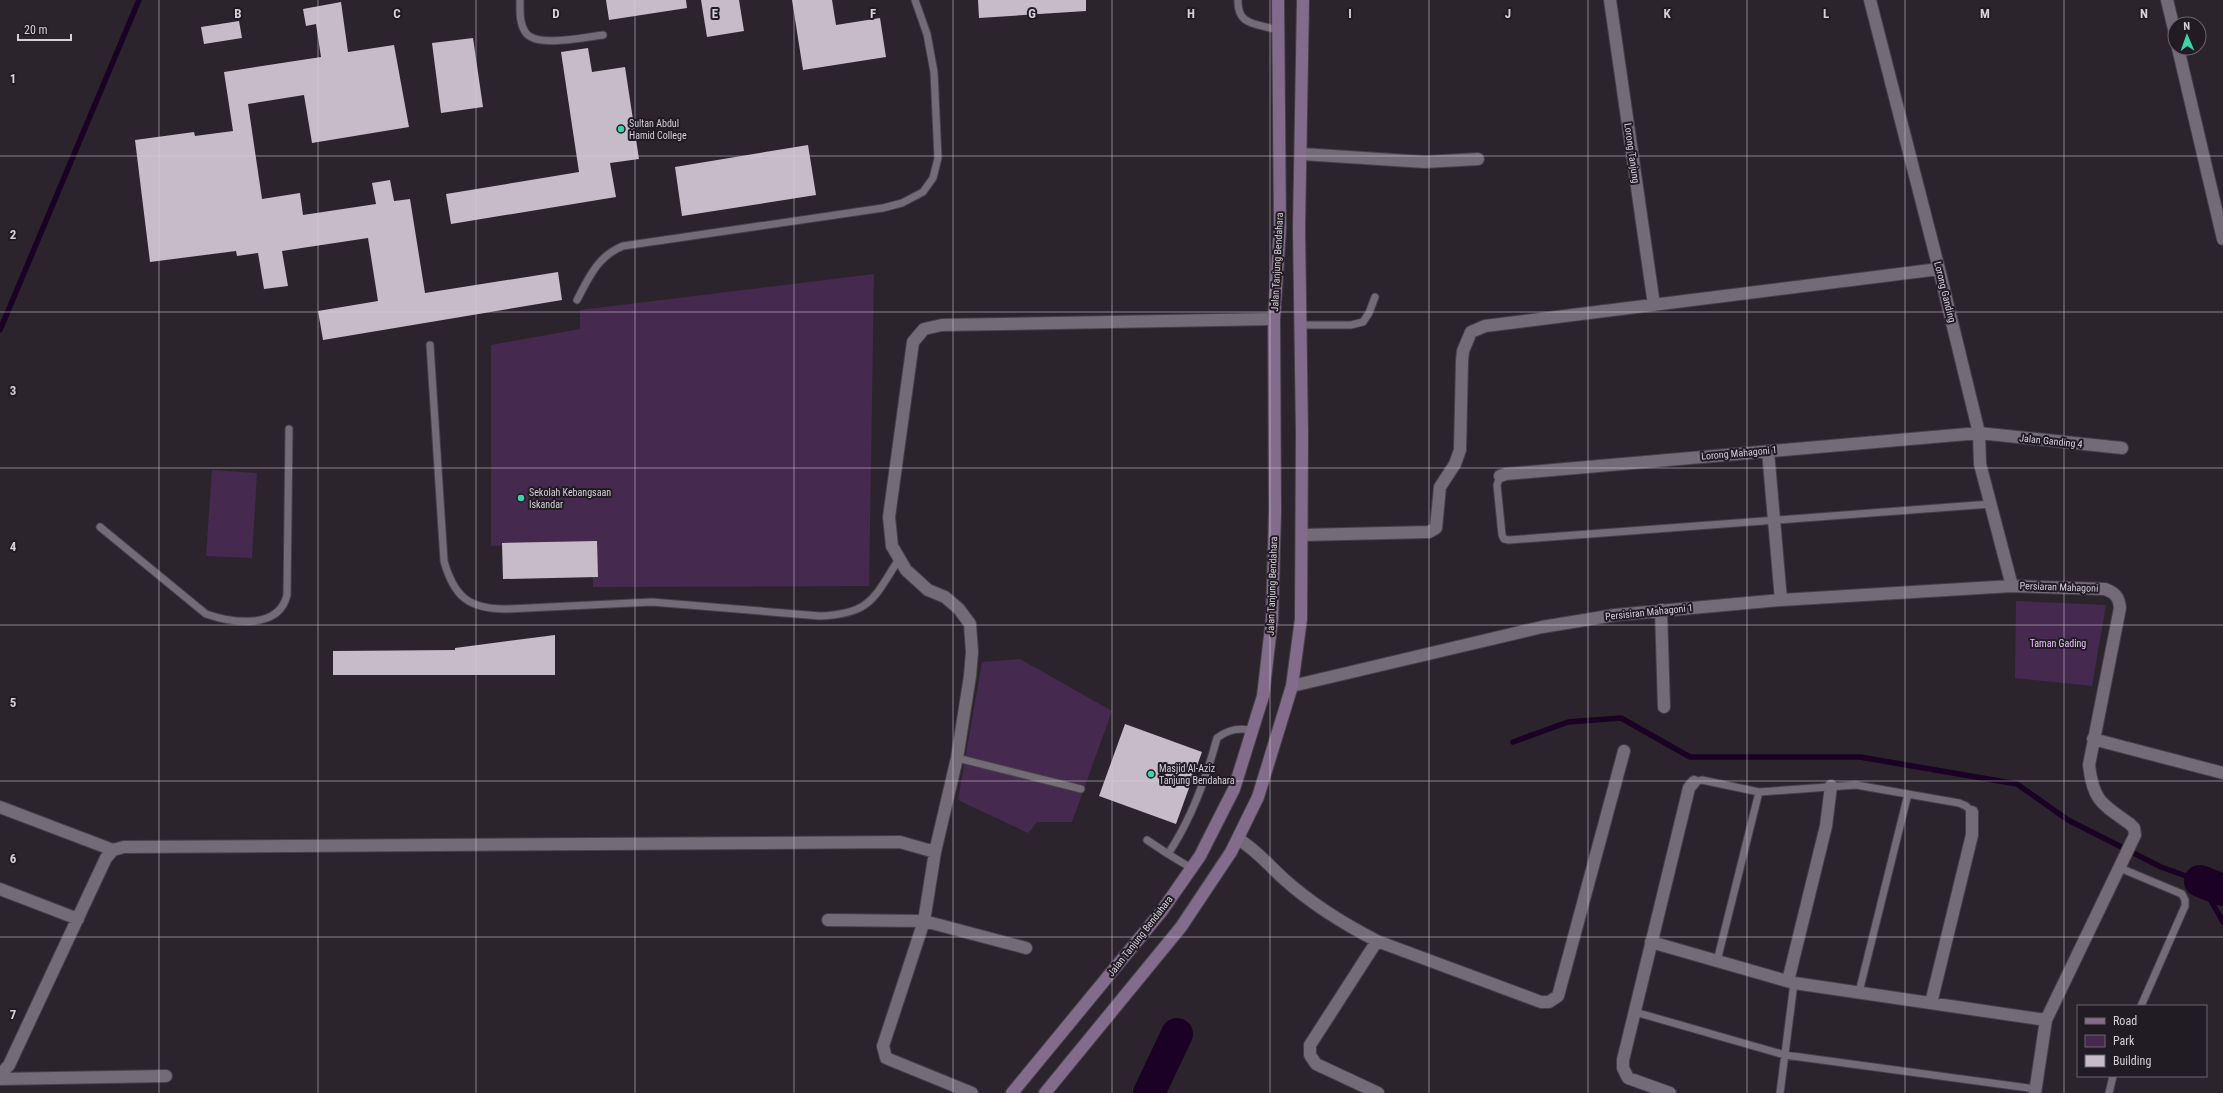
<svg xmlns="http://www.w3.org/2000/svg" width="2223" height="1093" viewBox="0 0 2223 1093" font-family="'Roboto Condensed',sans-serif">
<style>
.green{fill:#46294f}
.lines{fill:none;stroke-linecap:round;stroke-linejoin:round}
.stream{stroke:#1b0124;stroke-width:5.5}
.river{stroke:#1b0124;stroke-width:32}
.building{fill:#c5bcc8}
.lane-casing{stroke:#454048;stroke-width:9}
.street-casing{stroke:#454048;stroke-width:14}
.secondary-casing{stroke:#454048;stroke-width:14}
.lane{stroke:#736b76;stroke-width:7}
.street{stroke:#736b76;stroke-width:12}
.secondary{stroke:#836b8c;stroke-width:12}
.grid{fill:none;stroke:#d5d1d7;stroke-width:1;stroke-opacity:0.55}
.poi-dot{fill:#3bd4a4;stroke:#211b24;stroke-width:1.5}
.labels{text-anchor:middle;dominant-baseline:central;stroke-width:4;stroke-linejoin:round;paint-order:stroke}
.poi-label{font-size:10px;fill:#d5d1d7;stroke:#211b24;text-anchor:start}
.street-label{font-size:10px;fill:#d5d1d7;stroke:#211b24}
.park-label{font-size:10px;fill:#e9c1f7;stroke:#211b24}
.grid-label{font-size:13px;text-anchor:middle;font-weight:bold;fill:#d5d1d7;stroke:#211b24;stroke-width:4;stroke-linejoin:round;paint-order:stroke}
</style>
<rect width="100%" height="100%" fill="#2b242d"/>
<!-- green -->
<path class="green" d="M874 274 869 586 593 587 592 542 491 546V345L580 329V310Z
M212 470 257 473 252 558 206 556Z
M2016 601 2106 605 2092 686 2015 678Z
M1020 659 1112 711 1072 822H1037L1028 833 958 800 982 662Z"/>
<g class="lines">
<!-- stream -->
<path class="stream" d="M0 330 139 0
M1513 742 1568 722 1621 718 1690 757H1860L2017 784 2068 820 2161 867 2200 881 2223 922"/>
<!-- river -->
<path class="river" d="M2200 881 2223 890
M1149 1093 1177 1034"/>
</g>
<!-- building -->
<path class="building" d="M606 0H686L687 8 609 20Z
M701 0H739L744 31 707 37Z
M792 0H832L836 25 880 18 886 57 803 70Z
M978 0H1086V11L979 18Z
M341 2 348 52 394 45 409 127 312 143 304 95 248 104 262 199 300 193 303 215 376 204 372 183 390 180 394 201 410 199 425 293 558 272 562 300 323 340 318 311 378 301 368 238 282 251 288 286 264 289 258 253 237 256 236 251 150 262 135 140 194 132 195 136 233 131 224 72 321 57 316 24 306 26 303 9Z
M239 21 242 38 204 44 201 27Z
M473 38 483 107 441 113 432 43Z
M588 48 592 72 625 67 639 159 610 163 616 197 451 224 446 194 579 172 561 52Z
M808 145 816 195 682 216 675 167Z
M597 541 598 577 503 579 502 543Z
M555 635V675H333V651L455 650V648Z
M1125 724 1202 752 1176 824 1099 796Z"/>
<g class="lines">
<defs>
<path id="lane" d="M520 0C520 10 519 24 526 33 537 48 586 37 603 35
M1238 0C1237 26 1256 23 1277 30
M577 300C589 277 598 256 623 246L883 208 902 203 923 192 933 178 938 158 934 72 927 34 915 0
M1301 325H1351L1363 322 1369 313 1375 297
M430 345 444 561C454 597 469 609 506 609L652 602 820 616C871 614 874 598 899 559
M1500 476 1497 485 1502 535 1504 539 1509 540 1991 504
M100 527 206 614C232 623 279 630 287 595L289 429
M957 758 1081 789
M1694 782 1702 780 1759 792 1856 785 1959 803 1966 806 1972 812
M1147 840 1168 854
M1191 868 1168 854C1192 818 1206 779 1217 738 1229 729 1240 727 1254 731
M2120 868 2182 894 2185 900V906L2141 1006
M1717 961 1759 792
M1859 992 1908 794
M1635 1012 1785 1055 2036 1089
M1780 1093 1794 983
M2109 1093 2113 1076"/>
<path id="street" d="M1610 0 1654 305
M1870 0 1939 269 1979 433 1980 464 2012 586
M2167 0 2175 33
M2178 48 2223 239
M1302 154 1425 162 1478 159
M1768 451 1781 600
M1500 476 1506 474 1979 433 2122 448
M1302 535 1429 532 1436 528 1440 487 1455 464 1460 450 1462 361 1463 351 1471 332 1485 326 1939 269
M1661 610 1664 707
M1292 686 1542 627 1615 615 1781 600 2012 586 2105 589C2116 593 2119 598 2120 608L2089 765C2093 801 2102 804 2130 824L2134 828 2135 835 2046 1020 2035 1093
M2093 739 2223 773
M0 807 113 850 124 847 900 842 935 852
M1238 839C1257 850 1269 866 1285 880 1313 905 1344 924 1377 941L1541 1002H1549L1558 996 1624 751
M0 889 78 919
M828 920 924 921 1026 948
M1377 941 1310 1045V1055L1316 1064 1378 1093
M1651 942 1794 983 2046 1020
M1788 981 1826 826 1831 786
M1931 1003 1972 835V812
M0 1075 9 1065 106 858 113 850
M0 1079 166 1076
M972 1093 886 1058 883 1046 924 921 935 852 957 758 970 676 972 652 970 624 959 609 945 597 928 590 906 570 892 546 889 517 913 342 924 329 942 325 1274 319
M1670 1093 1628 1078 1623 1068V1060L1689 788 1694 782"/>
<path id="secondary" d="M1012 1093 1161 912 1200 856 1234 789 1263 696 1272 619 1275 511 1274 319 1280 228 1278 0
M1045 1093 1181 927 1231 852 1258 797 1292 686 1301 619 1302 434 1299 228 1303 0"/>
</defs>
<!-- lane casing -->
<use href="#lane" class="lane-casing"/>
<!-- street casing -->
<use href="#street" class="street-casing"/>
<!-- secondary casing -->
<use href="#secondary" class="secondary-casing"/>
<!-- lane -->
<use href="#lane" class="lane"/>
<!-- street -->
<use href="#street" class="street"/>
<!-- secondary -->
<use href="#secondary" class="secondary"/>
</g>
<!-- grid -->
<path class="grid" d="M159 0V1093M318 0V1093M476 0V1093M635 0V1093M794 0V1093M953 0V1093M1112 0V1093M1270 0V1093M1429 0V1093M1588 0V1093M1747 0V1093M1905 0V1093M2064 0V1093M0 156H2223M0 312H2223M0 468H2223M0 625H2223M0 781H2223M0 937H2223"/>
<!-- markers -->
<g class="poi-dot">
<circle cx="621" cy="129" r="4"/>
<circle cx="521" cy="498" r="4"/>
<circle cx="1151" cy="774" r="4"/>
</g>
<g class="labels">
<!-- poi labels -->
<g class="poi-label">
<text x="629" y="123">Sultan Abdul<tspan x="629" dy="12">Hamid College</tspan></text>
<text x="529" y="492">Sekolah Kebangsaan<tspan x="529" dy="12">Iskandar</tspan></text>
<text x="1159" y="768">Masjid Al-Aziz<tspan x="1159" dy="12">Tanjung Bendahara</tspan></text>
</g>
<!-- street labels -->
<g class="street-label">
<text transform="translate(1632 153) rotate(82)">Lorong Tanjung</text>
<text transform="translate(1277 262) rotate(-87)">Jalan Tanjung Bendahara</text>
<text transform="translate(1945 292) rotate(76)">Lorong Ganding</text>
<text transform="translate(2051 441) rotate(6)">Jalan Ganding 4</text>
<text transform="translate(1739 453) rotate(-5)">Lorong Mahagoni 1</text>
<text transform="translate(1272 586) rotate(-88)">Jalan Tanjung Bendahara</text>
<text transform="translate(2059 587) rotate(2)">Persiaran Mahagoni</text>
<text transform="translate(1649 612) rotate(-6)">Persisiran Mahagoni 1</text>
<text transform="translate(1140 936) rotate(-52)">Jalan Tanjung Bendahara</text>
</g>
<!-- park labels -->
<g class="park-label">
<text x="2058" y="643">Taman Gading</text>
</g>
</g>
<g class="grid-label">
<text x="238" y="18">B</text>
<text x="397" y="18">C</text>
<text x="556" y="18">D</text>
<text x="715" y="18">E</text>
<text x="873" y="18">F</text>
<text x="1032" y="18">G</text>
<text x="1191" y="18">H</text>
<text x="1350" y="18">I</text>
<text x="1508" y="18">J</text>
<text x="1667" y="18">K</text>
<text x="1826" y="18">L</text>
<text x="1985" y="18">M</text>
<text x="2144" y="18">N</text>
<text x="13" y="83">1</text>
<text x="13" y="239">2</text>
<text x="13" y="395">3</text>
<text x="13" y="551">4</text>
<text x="13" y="707">5</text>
<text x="13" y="863">6</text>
<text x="13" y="1019">7</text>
</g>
<!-- legend -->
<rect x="2077" y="1005" width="130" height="72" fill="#211b24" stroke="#69646c"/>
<rect x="2085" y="1018" width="20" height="6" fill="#836b8c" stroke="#69646c"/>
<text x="2113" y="1025" font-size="12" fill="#d5d1d7">Road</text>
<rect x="2085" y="1035" width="20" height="12" fill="#46294f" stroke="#69646c"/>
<text x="2113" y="1045" font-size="12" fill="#d5d1d7">Park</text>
<rect x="2085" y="1055" width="20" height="12" fill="#c5bcc8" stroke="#69646c"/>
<text x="2113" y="1065" font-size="12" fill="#d5d1d7">Building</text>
<!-- north arrow -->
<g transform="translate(2187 36) rotate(358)"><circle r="19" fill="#211b24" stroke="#69646c"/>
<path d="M0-3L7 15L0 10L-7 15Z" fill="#3bd4a4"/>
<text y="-6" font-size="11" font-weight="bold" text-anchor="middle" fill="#d5d1d7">N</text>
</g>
<!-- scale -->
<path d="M18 34v6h53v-6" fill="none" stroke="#d5d1d7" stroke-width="2"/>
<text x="24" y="34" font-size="12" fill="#d5d1d7" stroke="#211b24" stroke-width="3" paint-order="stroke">20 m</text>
</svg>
